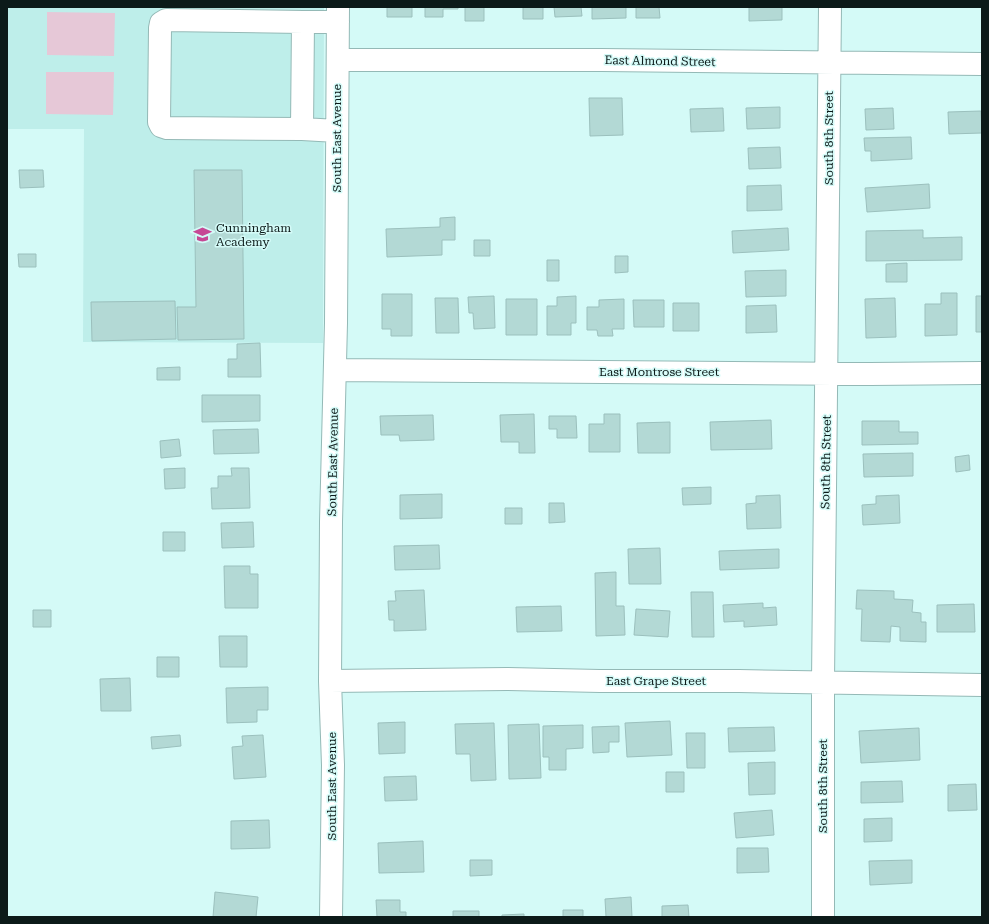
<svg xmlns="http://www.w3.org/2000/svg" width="989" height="924" viewBox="0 0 989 924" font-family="'Roboto Serif',serif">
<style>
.built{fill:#beeeea}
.pitch{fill:#e6c8d7}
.building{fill:#b3d9d5;stroke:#9bc0bd}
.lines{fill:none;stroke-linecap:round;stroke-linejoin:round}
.minor-casing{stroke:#94b9b6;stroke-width:24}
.minor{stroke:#fff;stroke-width:22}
.labels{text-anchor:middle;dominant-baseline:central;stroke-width:3;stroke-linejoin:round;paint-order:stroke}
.street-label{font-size:12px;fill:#0c1a19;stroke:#d4faf7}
.poi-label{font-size:12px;fill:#0c1a19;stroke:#d4faf7;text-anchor:start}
</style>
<rect width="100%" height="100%" fill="#d4faf7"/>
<!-- built -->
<path class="built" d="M7 7H324L323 343 83 342 84 129H7Z"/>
<!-- pitch -->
<path class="pitch" d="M47 12 115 13 114 56 47 55Z
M46 72H114L113 115 46 114Z"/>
<!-- building -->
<path class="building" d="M387 7H412V17H387Z
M425 7H458V9H443V17H425Z
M465 7H484V21H465Z
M523 7H543V19H523Z
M554 7H581L582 16 555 17Z
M592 7H626V18L592 19Z
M636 7H659L660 18H636Z
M749 7H782V20L749 21Z
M589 98H622L623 135 590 136Z
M780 107V128L747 129 746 108Z
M723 108 724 131 691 132 690 109Z
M893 108 894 129 866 130 865 109Z
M981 111 982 133 949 134 948 112Z
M911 137 912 159 871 161V151H865L864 138Z
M780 147 781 168 749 169 748 148Z
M19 170H43L44 187 20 188Z
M194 170H242L244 339 178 340 177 307H196Z
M929 184 930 208 867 212 865 188Z
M781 185 782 210 747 211V186Z
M455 217V240H442V255L387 257 386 229 440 227V218Z
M788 228 789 250 733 253 732 231Z
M923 230V238L962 237V260L866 261V231Z
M474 240H490V256H474Z
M18 254H36V267H19Z
M615 256H628V272L615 273Z
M547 260H559V281H547Z
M907 263V282H886V264Z
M786 270V296L746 297 745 271Z
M941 293H957V335L925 336V304H941Z
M382 294H412V336H391V329H382Z
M494 296 495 328 474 329 473 313H469L468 297Z
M576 296V323H571V335H547V306H557V297Z
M976 296H982V332H976Z
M435 298H458L459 333H436Z
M895 298 896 337 866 338 865 299Z
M506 299H537V335H506Z
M624 299V329H612L613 336H598L597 330H587V307H599V300Z
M633 300H664V327H634Z
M175 301 176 339 92 341 91 302Z
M673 303H699V331H673Z
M776 305 777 332 746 333V306Z
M260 343 261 377H228V359H237V344Z
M180 367V380H157V368Z
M202 395H260V421L202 422Z
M534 414 535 453H519V442H501L500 415Z
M604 414H620V452H589V424H604Z
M433 415 434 440 400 441 399 435H381L380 416Z
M549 416H576L577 438H557V429H549Z
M771 420 772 449 711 450 710 422Z
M862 421H899V432H918V444L862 445Z
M670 422V453H638L637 423Z
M258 429 259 453 214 454 213 430Z
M179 439 181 456 161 458 160 441Z
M913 453V476L864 477 863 454Z
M969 455 970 470 956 472 955 457Z
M185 468V488L165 489 164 469Z
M231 468H249L250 508 212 509 211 488H218V476H232Z
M711 487V504L683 505 682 488Z
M442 494V518L400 519V495Z
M780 495 781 528 747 529 746 504 756 503V496Z
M899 495 900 523 863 525 862 505 876 504V496Z
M549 503H564L565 522 549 523Z
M505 508H522V524H505Z
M253 522 254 547 222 548 221 523Z
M163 532H185V551H163Z
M439 545 440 569 395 570 394 546Z
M660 548 661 584H629L628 549Z
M779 549V568L720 570 719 551Z
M224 566H250V574H258V608H225Z
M616 572V606H624L625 635 596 636 595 573Z
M424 590 426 630 394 631V620H389L388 601H396L395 591Z
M857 590 894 591V599L913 600 912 612 921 613V622H926V642L900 641V627L891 626 890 642 861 641 862 609H856Z
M691 592H713L714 637H692Z
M763 603V608L776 607 777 625 744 627V621L724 622 723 605Z
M974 604 975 632H937V605Z
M561 606 562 631 517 632 516 607Z
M636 609 670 611 668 637 634 635Z
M33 610H51V627H33Z
M219 636H247V667H220Z
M157 657H179V677H157Z
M130 678 131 711H101L100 679Z
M268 687V710H257V722L227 723 226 688Z
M670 721 672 755 627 757 625 723Z
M405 722V753L379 754 378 723Z
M494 723 496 780 471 781 470 754H456L455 724Z
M539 724 541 778 509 779 508 725Z
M583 725V748L566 749V770H549V757H543V726Z
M619 726V742H609V752L593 753 592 727Z
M774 727 775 751 729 752 728 728Z
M919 728 920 760 861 763 859 731Z
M686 733H705V768H687Z
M180 735 181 746 152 749 151 737Z
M263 735 266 777 234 779 232 747 243 746 242 736Z
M775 762V794L749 795 748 763Z
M666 772H684V792H666Z
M416 776 417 800 385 801 384 777Z
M902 781 903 802 861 803V782Z
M976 784 977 810 948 811V785Z
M772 810 774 835 736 838 734 813Z
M892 818V841L864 842V819Z
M269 820 270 848 231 849V821Z
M423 841 424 872 379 873 378 843Z
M737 848H768L769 872 737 873Z
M470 860H492V875L470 876Z
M912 860V883L870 885 869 861Z
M215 892 258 897 256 917H213Z
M631 897 632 917H606L605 899Z
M376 900H400V912H406V917H377Z
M688 905 689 917H662V906Z
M563 910H583V917H563Z
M453 911H479V917H453Z
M524 914V917H502V915Z"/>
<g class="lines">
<defs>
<path id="minor" d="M338 60H602L982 64
M302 129 167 128 161 126 159 122 160 28 161 23 166 20 303 22
M337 131 302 129 303 22H338
M335 370 870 374 982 373
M330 681 507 679 600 681H739L982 685
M331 917 333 765 330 681 331 522 336 323 338 7
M823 917V682L830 7"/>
</defs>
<!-- minor casing -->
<use href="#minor" class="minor-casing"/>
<!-- minor -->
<use href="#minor" class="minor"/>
</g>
<!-- icons -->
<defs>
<symbol id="school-bare" viewBox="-9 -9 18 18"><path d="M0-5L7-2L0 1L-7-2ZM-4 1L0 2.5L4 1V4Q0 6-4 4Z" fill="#c64895" stroke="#d4faf7" stroke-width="2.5" paint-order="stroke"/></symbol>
</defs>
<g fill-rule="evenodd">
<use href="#school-bare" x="190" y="222" width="25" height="25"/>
</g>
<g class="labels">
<!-- street labels -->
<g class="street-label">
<text transform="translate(660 61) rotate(1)">East Almond Street</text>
<text transform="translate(337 138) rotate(-90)">South East Avenue</text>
<text transform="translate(829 138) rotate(-90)">South 8th Street</text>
<text x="659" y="372">East Montrose Street</text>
<text transform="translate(333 462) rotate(-89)">South East Avenue</text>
<text transform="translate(826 462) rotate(-89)">South 8th Street</text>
<text x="656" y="681">East Grape Street</text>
<text transform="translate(332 786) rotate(-90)">South East Avenue</text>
<text transform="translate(823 786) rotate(-90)">South 8th Street</text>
</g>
<!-- poi labels -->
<g class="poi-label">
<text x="216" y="228">Cunningham<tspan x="216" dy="14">Academy</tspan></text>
</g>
</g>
<!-- border -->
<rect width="989" height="924" fill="none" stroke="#0c1a19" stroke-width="16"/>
</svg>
